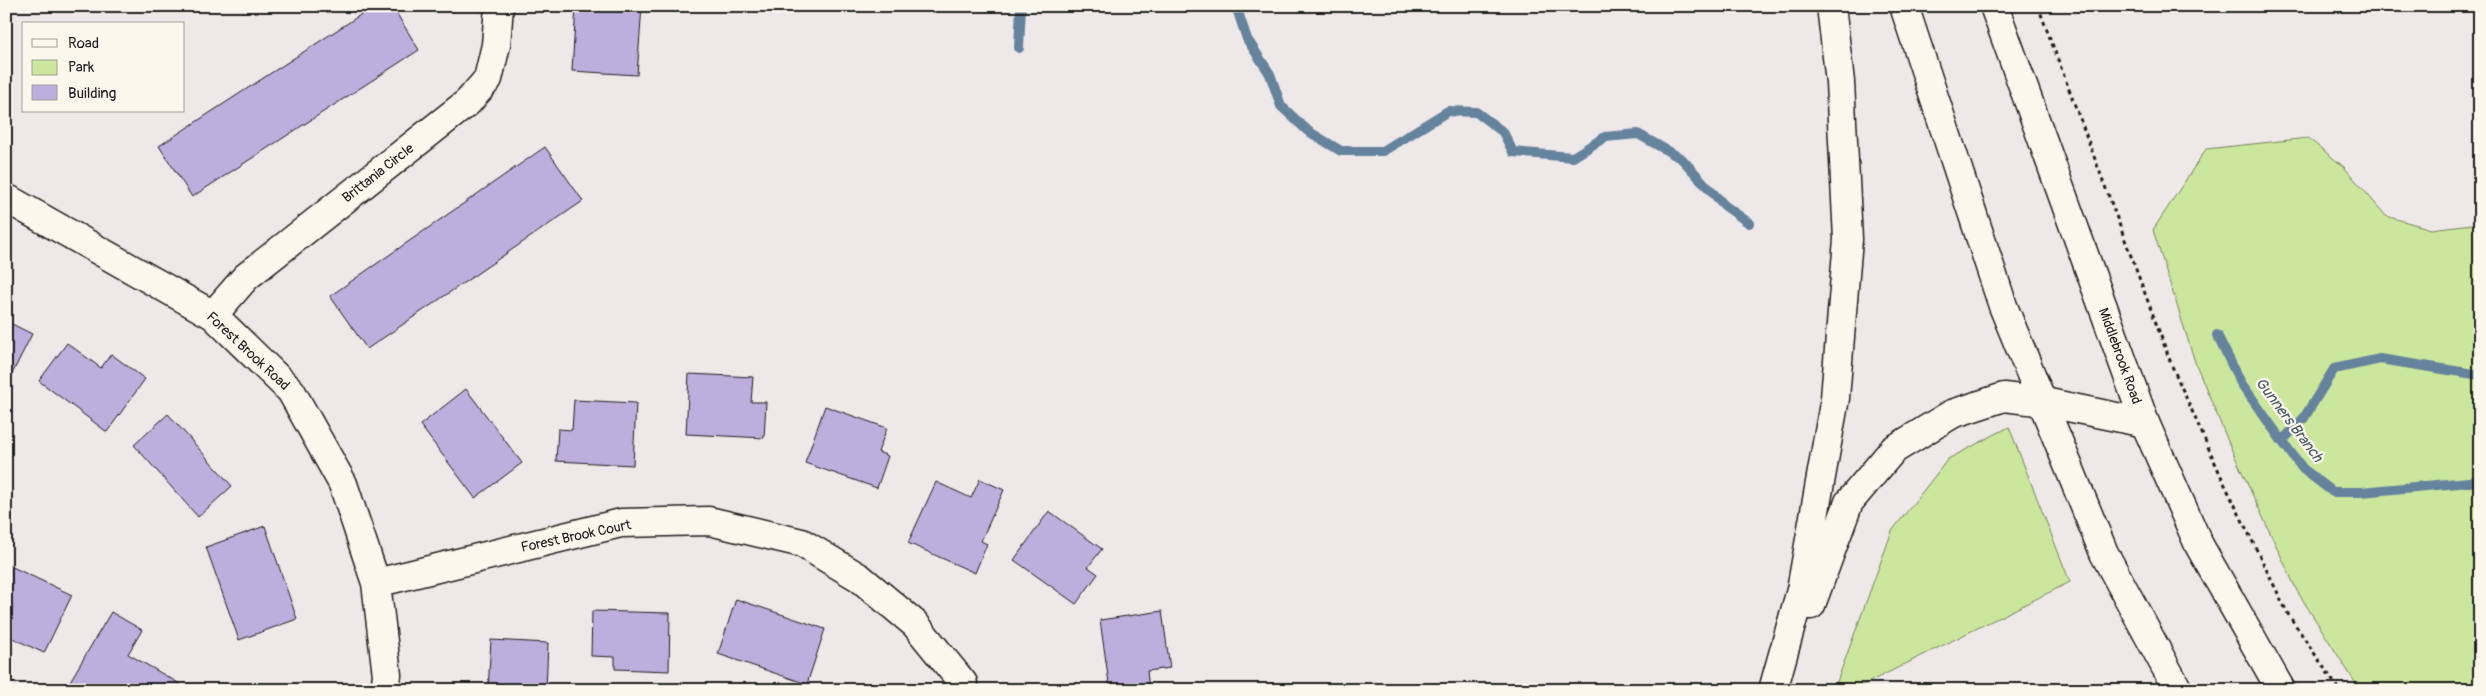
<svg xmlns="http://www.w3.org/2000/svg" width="2486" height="696" viewBox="0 0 2486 696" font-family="Pangolin,sans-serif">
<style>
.green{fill:#cbe79d;stroke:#74825c}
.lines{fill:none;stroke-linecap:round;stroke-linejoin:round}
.stream{stroke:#66839e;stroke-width:10}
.building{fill:#beaede;stroke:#1c1c1c}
.minor-casing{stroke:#1c1c1c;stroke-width:31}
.major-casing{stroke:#1c1c1c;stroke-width:31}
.highway-casing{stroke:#1c1c1c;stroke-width:31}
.path{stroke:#1c1c1c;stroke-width:3;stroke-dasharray:4 4;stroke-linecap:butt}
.minor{stroke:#fbf7ec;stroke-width:28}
.major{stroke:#fbf7ec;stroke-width:28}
.highway{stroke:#fbf7ec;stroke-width:28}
.labels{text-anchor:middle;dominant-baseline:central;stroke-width:4.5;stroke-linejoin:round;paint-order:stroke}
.street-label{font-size:14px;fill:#1c1c1c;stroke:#fbf7ec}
.water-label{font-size:15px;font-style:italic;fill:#475868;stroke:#fbf7ec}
</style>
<rect width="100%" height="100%" fill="#efe8e9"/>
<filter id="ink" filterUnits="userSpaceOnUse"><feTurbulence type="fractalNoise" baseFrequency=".02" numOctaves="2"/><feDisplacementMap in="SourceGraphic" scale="10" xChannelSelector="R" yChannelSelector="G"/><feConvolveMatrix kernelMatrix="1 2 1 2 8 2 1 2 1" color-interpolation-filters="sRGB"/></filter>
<g filter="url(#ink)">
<!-- green -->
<path class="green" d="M2308 138 2344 167 2386 216 2431 229 2480 223V690H2360L2297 591 2230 446 2195 362 2153 230 2206 149Z
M2009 427 2070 582 1859 687 1860 690H1834L1892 531 1948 459Z"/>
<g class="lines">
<!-- stream -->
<path class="stream" d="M1236 6 1247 39 1270 74 1281 106 1308 131 1341 151H1383L1448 111 1476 112 1503 132 1513 152 1573 157 1605 137 1638 134 1682 159 1724 205 1749 223
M1019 48 1021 6
M2217 335 2241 383 2282 441 2303 469 2333 492H2361L2480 481
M2282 441 2304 418 2334 369 2380 359 2480 375"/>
</g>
<!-- building -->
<path class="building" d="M374 6H392L419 50 192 197 159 146Z
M576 6H642L637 75 572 71Z
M545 147 583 201 367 349 330 296Z
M6 321 32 334 12 374 6 372Z
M67 343 101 368 111 354 145 379 107 432 39 381Z
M689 374 753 377 751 402H766L764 438 686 434Z
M466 389 522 463 475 498 420 425Z
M574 400 636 403 633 465 556 461 558 429 572 430Z
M825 406 887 428 878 452 888 456 877 488 805 463Z
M168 414 232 486 198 517 134 445Z
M980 479 1004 490 981 541 987 544 975 573 908 543 936 482 971 498Z
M1049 511 1102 549 1088 567 1098 574 1076 604 1014 560Z
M265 526 297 619 239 640 206 547Z
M6 564 72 595 44 653 6 635Z
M736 599 825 629 807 684 718 654Z
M592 611 670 613 669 671 615 669V657L591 656Z
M1162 611 1170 668 1147 671 1149 690H1110L1100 620Z
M111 612 142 630 128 654 180 684 176 690H81L69 683Z
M491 640 548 643 546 690H488Z"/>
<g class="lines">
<defs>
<path id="minor" d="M6 198 213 315 291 391 343 484 376 583 387 675 385 690
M213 315 246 277 468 102 488 79 496 45 499 6
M376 583 621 523 709 521 802 543 860 578 915 624 963 683"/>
<path id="major" d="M1904 6 2003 306 2104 553 2178 690
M1994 6 2145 423 2199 545 2281 690"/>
<path id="highway" d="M1811 605 1849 502 1893 450 1952 414 2004 397 2044 402 2145 423
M1773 690 1801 590 1835 398 1848 239 1840 82 1831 6"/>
</defs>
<!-- minor casing -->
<use href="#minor" class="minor-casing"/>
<!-- major casing -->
<use href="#major" class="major-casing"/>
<!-- highway casing -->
<use href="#highway" class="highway-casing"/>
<!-- path -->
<path class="path" d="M2038 6 2172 366 2225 485 2288 614 2339 690"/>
<!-- minor -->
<use href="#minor" class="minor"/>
<!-- major -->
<use href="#major" class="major"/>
<!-- highway -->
<use href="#highway" class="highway"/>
</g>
</g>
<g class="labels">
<!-- street labels -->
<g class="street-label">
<text transform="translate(378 173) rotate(-38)">Brittania Circle</text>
<text transform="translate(248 351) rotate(43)">Forest Brook Road</text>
<text transform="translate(2120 356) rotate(70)">Middlebrook Road</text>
<text transform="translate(576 536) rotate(-12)">Forest Brook Court</text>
</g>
<!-- water labels -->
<g class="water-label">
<text transform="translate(2289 420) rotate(53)">Gunners Branch</text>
</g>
</g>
<!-- margin -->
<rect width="2486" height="696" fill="none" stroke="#fbf7ec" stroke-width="25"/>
<rect x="12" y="12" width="2461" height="671" fill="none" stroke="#1c1c1c" stroke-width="2" filter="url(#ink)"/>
<!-- legend -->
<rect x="22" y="22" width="162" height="90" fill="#fbf7ec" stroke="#a29f99"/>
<rect x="32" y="39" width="25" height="8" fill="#fbf7ec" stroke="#a29f99"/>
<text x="68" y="48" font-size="15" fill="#1c1c1c">Road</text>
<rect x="32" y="60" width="25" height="15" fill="#cbe79d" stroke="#a29f99"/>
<text x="68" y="72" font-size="15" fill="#1c1c1c">Park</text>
<rect x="32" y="85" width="25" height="15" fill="#beaede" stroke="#a29f99"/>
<text x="68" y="98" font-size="15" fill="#1c1c1c">Building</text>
</svg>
